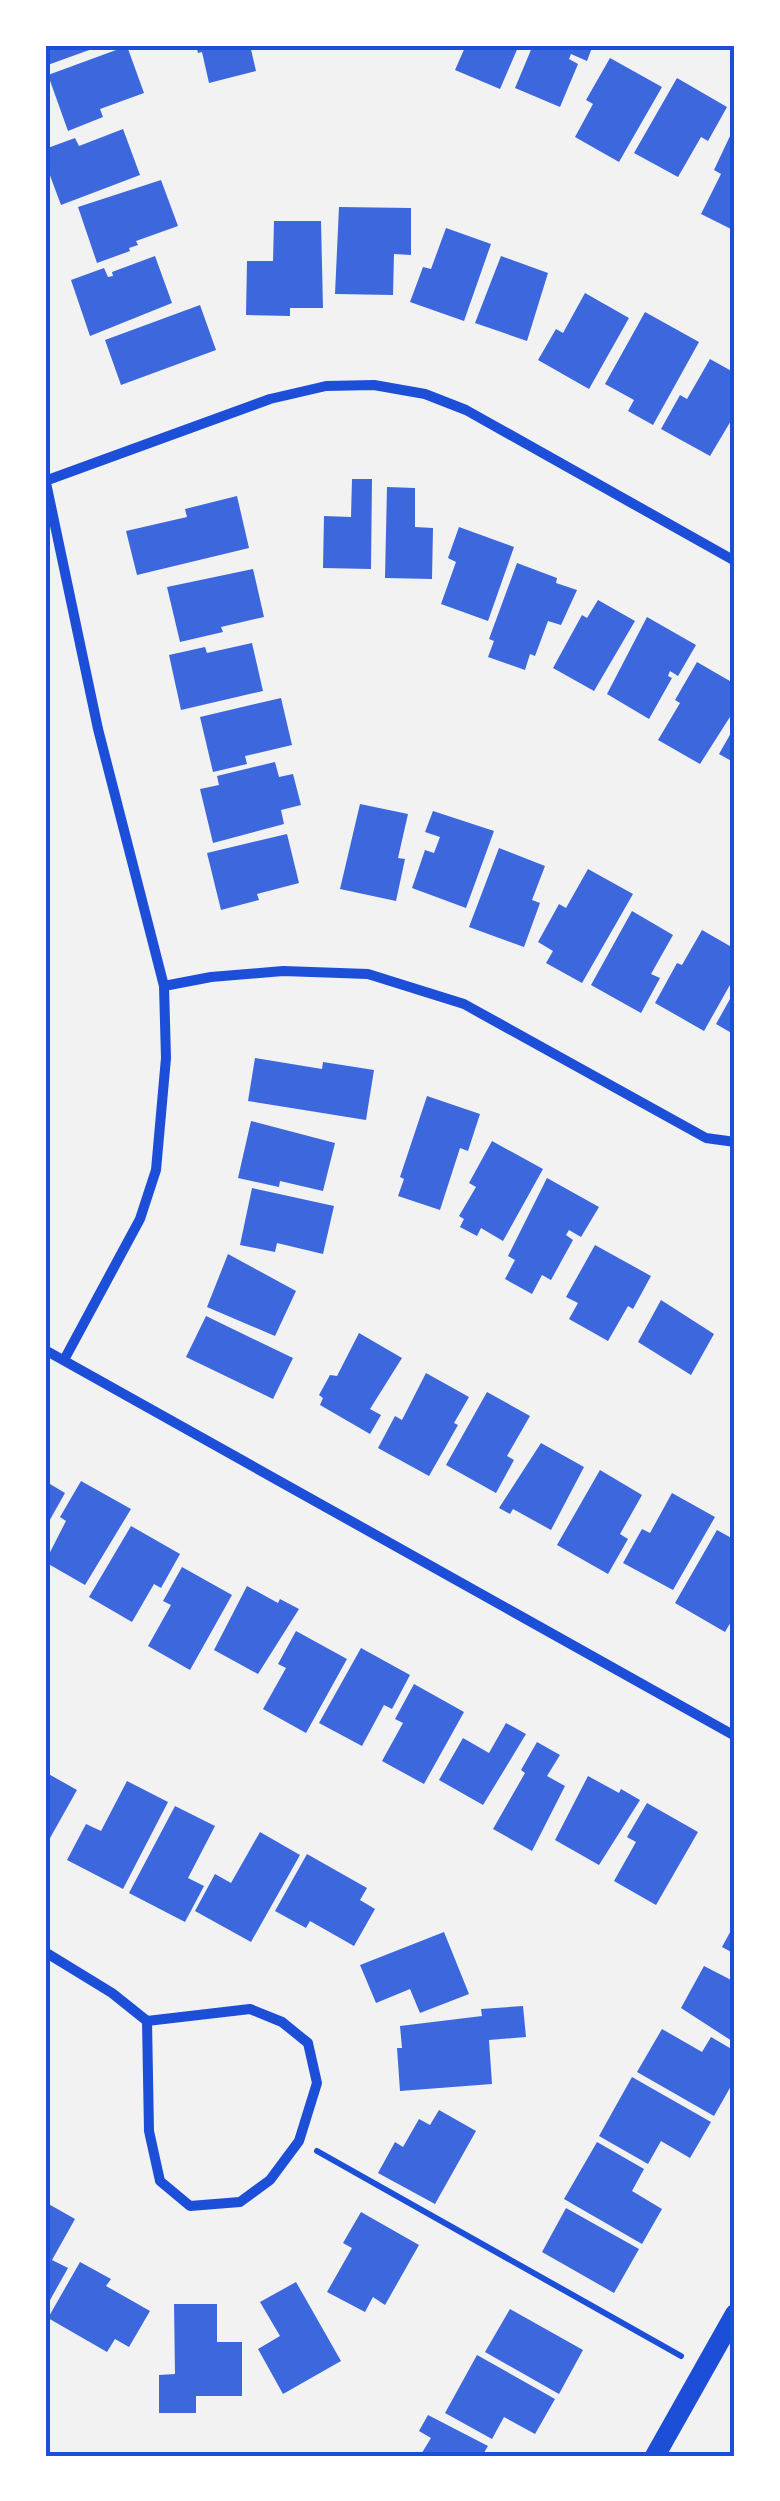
<svg xmlns="http://www.w3.org/2000/svg" width="780" height="2501" viewBox="0 0 780 2501" font-family="'Asap Condensed',sans-serif">
<style>
.building{fill:#3d67dc}
.lines{fill:none;stroke-linecap:round;stroke-linejoin:round}
.path{stroke:#1d4ed8;stroke-width:6}
.minor{stroke:#1d4ed8;stroke-width:10}
.secondary{stroke:#1d4ed8;stroke-width:20}
.neatline{fill:none;stroke:#1d4ed8;stroke-width:4}
</style>
<rect width="100%" height="100%" fill="#f2f2f2"/>
<!-- building -->
<path class="building" d="M45 45H103L45 66Z
M196 45H250L256 71 209 83 202 52 198 53Z
M466 45H519L500 89 455 70Z
M533 45H593L587 61 571 54 569 59 578 64 560 107 515 88Z
M127 46 144 93 100 109 103 117 68 131 48 75Z
M610 58 662 87 619 162 575 137 593 104 586 100Z
M677 78 727 107 708 141 701 137 678 177 634 153Z
M123 129 140 175 61 205 45 162V149L75 138 79 146Z
M730 136 735 138V231L701 214 721 174 714 170Z
M161 180 178 226 136 241 138 245 129 248 130 251 97 263 78 207Z
M339 207 411 208V255L394 254 393 295 335 294Z
M274 221H321L323 308H290V316L246 315 247 261H273Z
M446 228 491 244 464 321 410 302 423 267 431 269Z
M155 256 172 303 90 336 71 280 104 268 108 277 113 276 112 272Z
M501 256 548 273 527 341 475 323Z
M585 293 629 318 589 389 538 360 556 329 563 333Z
M200 305 216 350 121 385 105 340Z
M645 312 699 342 653 425 628 411 634 400 605 384Z
M710 359 735 373V414L710 456 661 429 680 395 687 399Z
M352 479H372L371 569 323 568 324 516 351 517Z
M387 487 415 488V527L433 528 432 579 385 578Z
M237 496 249 548 137 575 126 531 187 517 185 509Z
M459 527 514 547 488 621 441 604 456 562 448 558Z
M517 563 557 578 556 583 577 590 561 625 548 621 535 656 530 654 525 670 488 657 494 641 489 639Z
M253 569 264 617 221 627 223 632 180 642 167 587Z
M598 600 635 621 594 691 553 668 582 615 587 618Z
M647 617 696 645 678 676 670 671 668 676 672 678 649 719 607 694Z
M252 643 263 691 181 710 169 655 205 647 207 653Z
M697 662 735 684V709L700 764 658 740 680 703 675 700Z
M281 698 292 745 245 756 247 764 213 772 200 717Z
M735 726V763L719 754Z
M275 762 279 777 293 774 301 805 281 810 284 824 213 843 200 789 219 785 217 776Z
M360 804 408 814 398 858 405 859 396 901 340 889Z
M433 811 494 831 466 908 412 888 425 850 434 853 440 837 425 832Z
M287 834 299 883 257 894 259 900 221 910 207 853Z
M499 848 545 866 532 900 540 903 524 947 469 927Z
M588 869 633 894 582 983 546 963 553 951 538 942 559 904 566 908Z
M632 911 673 935 651 974 660 978 641 1013 591 985Z
M702 930 735 949V976L704 1031 655 1003 677 963 682 965Z
M735 990V1035L716 1024Z
M255 1058 322 1069 323 1062 374 1070 366 1120 248 1101Z
M427 1096 480 1114 468 1151 460 1148 440 1210 398 1196 404 1179 400 1177Z
M251 1121 335 1143 323 1191 280 1181 279 1187 238 1178Z
M492 1141 543 1169 503 1241 481 1228 477 1236 460 1227 464 1219 459 1216 476 1187 469 1183Z
M547 1178 599 1207 581 1237 569 1230 566 1235 573 1240 551 1280 542 1275 532 1294 505 1279 515 1260 508 1256Z
M252 1188 334 1206 323 1254 277 1243 275 1252 240 1245Z
M595 1245 651 1276 633 1309 628 1306 608 1341 569 1319 578 1303 566 1297Z
M228 1254 296 1291 275 1336 207 1307Z
M661 1300 714 1334 691 1375 638 1342Z
M206 1316 293 1358 273 1399 186 1357Z
M359 1333 402 1358 370 1409 381 1415 370 1434 320 1405 323 1398 319 1395 330 1375 337 1376Z
M426 1373 469 1397 454 1423 458 1425 429 1476 378 1448 395 1416 402 1420Z
M487 1392 530 1416 507 1456 514 1460 496 1493 446 1465Z
M541 1443 584 1467 551 1530 513 1509 510 1514 499 1508Z
M600 1470 642 1495 620 1534 628 1539 608 1574 557 1545Z
M45 1481 65 1493 47 1525 45 1523Z
M81 1481 131 1509 85 1585 45 1562 66 1521 60 1517Z
M672 1493 715 1517 673 1590 623 1563 642 1529 650 1533Z
M131 1526 180 1554 161 1588 154 1584 132 1622 89 1597Z
M717 1530 735 1540V1615L725 1632 675 1603Z
M182 1567 232 1595 190 1670 148 1646 171 1605 163 1601Z
M247 1586 278 1603 280 1599 299 1609 258 1674 214 1650Z
M296 1631 347 1659 306 1733 263 1709 286 1668 278 1664Z
M361 1648 410 1675 392 1709 384 1705 362 1746 319 1723Z
M414 1684 464 1712 424 1784 382 1761 403 1723 395 1719Z
M506 1723 526 1734 483 1805 439 1780 463 1738 489 1753Z
M537 1742 560 1755 547 1776 565 1786 532 1851 493 1829 525 1773 521 1770Z
M45 1772 77 1790 45 1847Z
M588 1776 619 1793 621 1789 640 1800 599 1865 555 1840Z
M127 1781 168 1802 123 1889 67 1860 86 1824 101 1831Z
M647 1803 698 1832 656 1905 614 1881 636 1842 627 1837Z
M175 1806 215 1826 188 1878 204 1886 185 1922 129 1893Z
M260 1832 300 1855 251 1942 195 1911 215 1874 231 1883Z
M307 1854 367 1888 360 1900 375 1909 354 1946 310 1921 306 1928 275 1911Z
M735 1923V1954L722 1947Z
M444 1932 469 1994 420 2013 410 1989 376 2003 360 1965Z
M704 1966 735 1982V2043L681 2008Z
M523 2006 526 2037 489 2040 492 2084 400 2091 397 2048H402L400 2026 482 2016 481 2009Z
M662 2029 702 2052 711 2037 735 2051V2079L714 2116 637 2072Z
M632 2077 711 2122 690 2158 661 2141 648 2164 599 2136Z
M439 2110 476 2131 435 2204 378 2173 395 2142 403 2147 419 2119 430 2125Z
M597 2142 644 2169 632 2191 662 2209 642 2244 564 2199Z
M45 2202 75 2219 52 2260 68 2268 45 2309Z
M566 2208 639 2249 614 2293 542 2252Z
M361 2212 419 2245 385 2305 373 2297 365 2312 327 2292 352 2248 343 2243Z
M80 2262 111 2279 106 2286 150 2311 129 2347 115 2339 107 2352 48 2318Z
M296 2282 341 2361 283 2394 258 2349 280 2336 260 2302Z
M174 2304H217V2342H242V2396H196V2413H159V2375L175 2374Z
M510 2309 583 2350 559 2394 485 2352Z
M477 2355 555 2399 535 2434 504 2417 492 2439 445 2413Z
M428 2415 488 2446 482 2456H420L431 2438 419 2431Z"/>
<g class="lines">
<!-- path -->
<path class="path" d="M317 2151 681 2356"/>
<!-- minor -->
<path class="minor" d="M45 478 98 729 164 986 166 1058 156 1170 140 1219 64 1360
M45 481 270 399 326 386 374 385 425 394 466 410 735 561
M164 986 211 977 283 971 368 974 464 1004 706 1138 735 1142
M45 1350 735 1736
M45 1952 112 1993 147 2021 250 2009 282 2022 308 2043 317 2083 299 2141 270 2180 240 2202 190 2206 160 2181 149 2131 147 2021"/>
<!-- secondary -->
<path class="secondary" d="M655 2456 735 2314"/>
</g>
<!-- border -->
<rect width="780" height="2501" fill="none" stroke="#ffffff" stroke-width="95"/>
<rect x="48" y="48" width="684" height="2406" class="neatline"/>
</svg>
